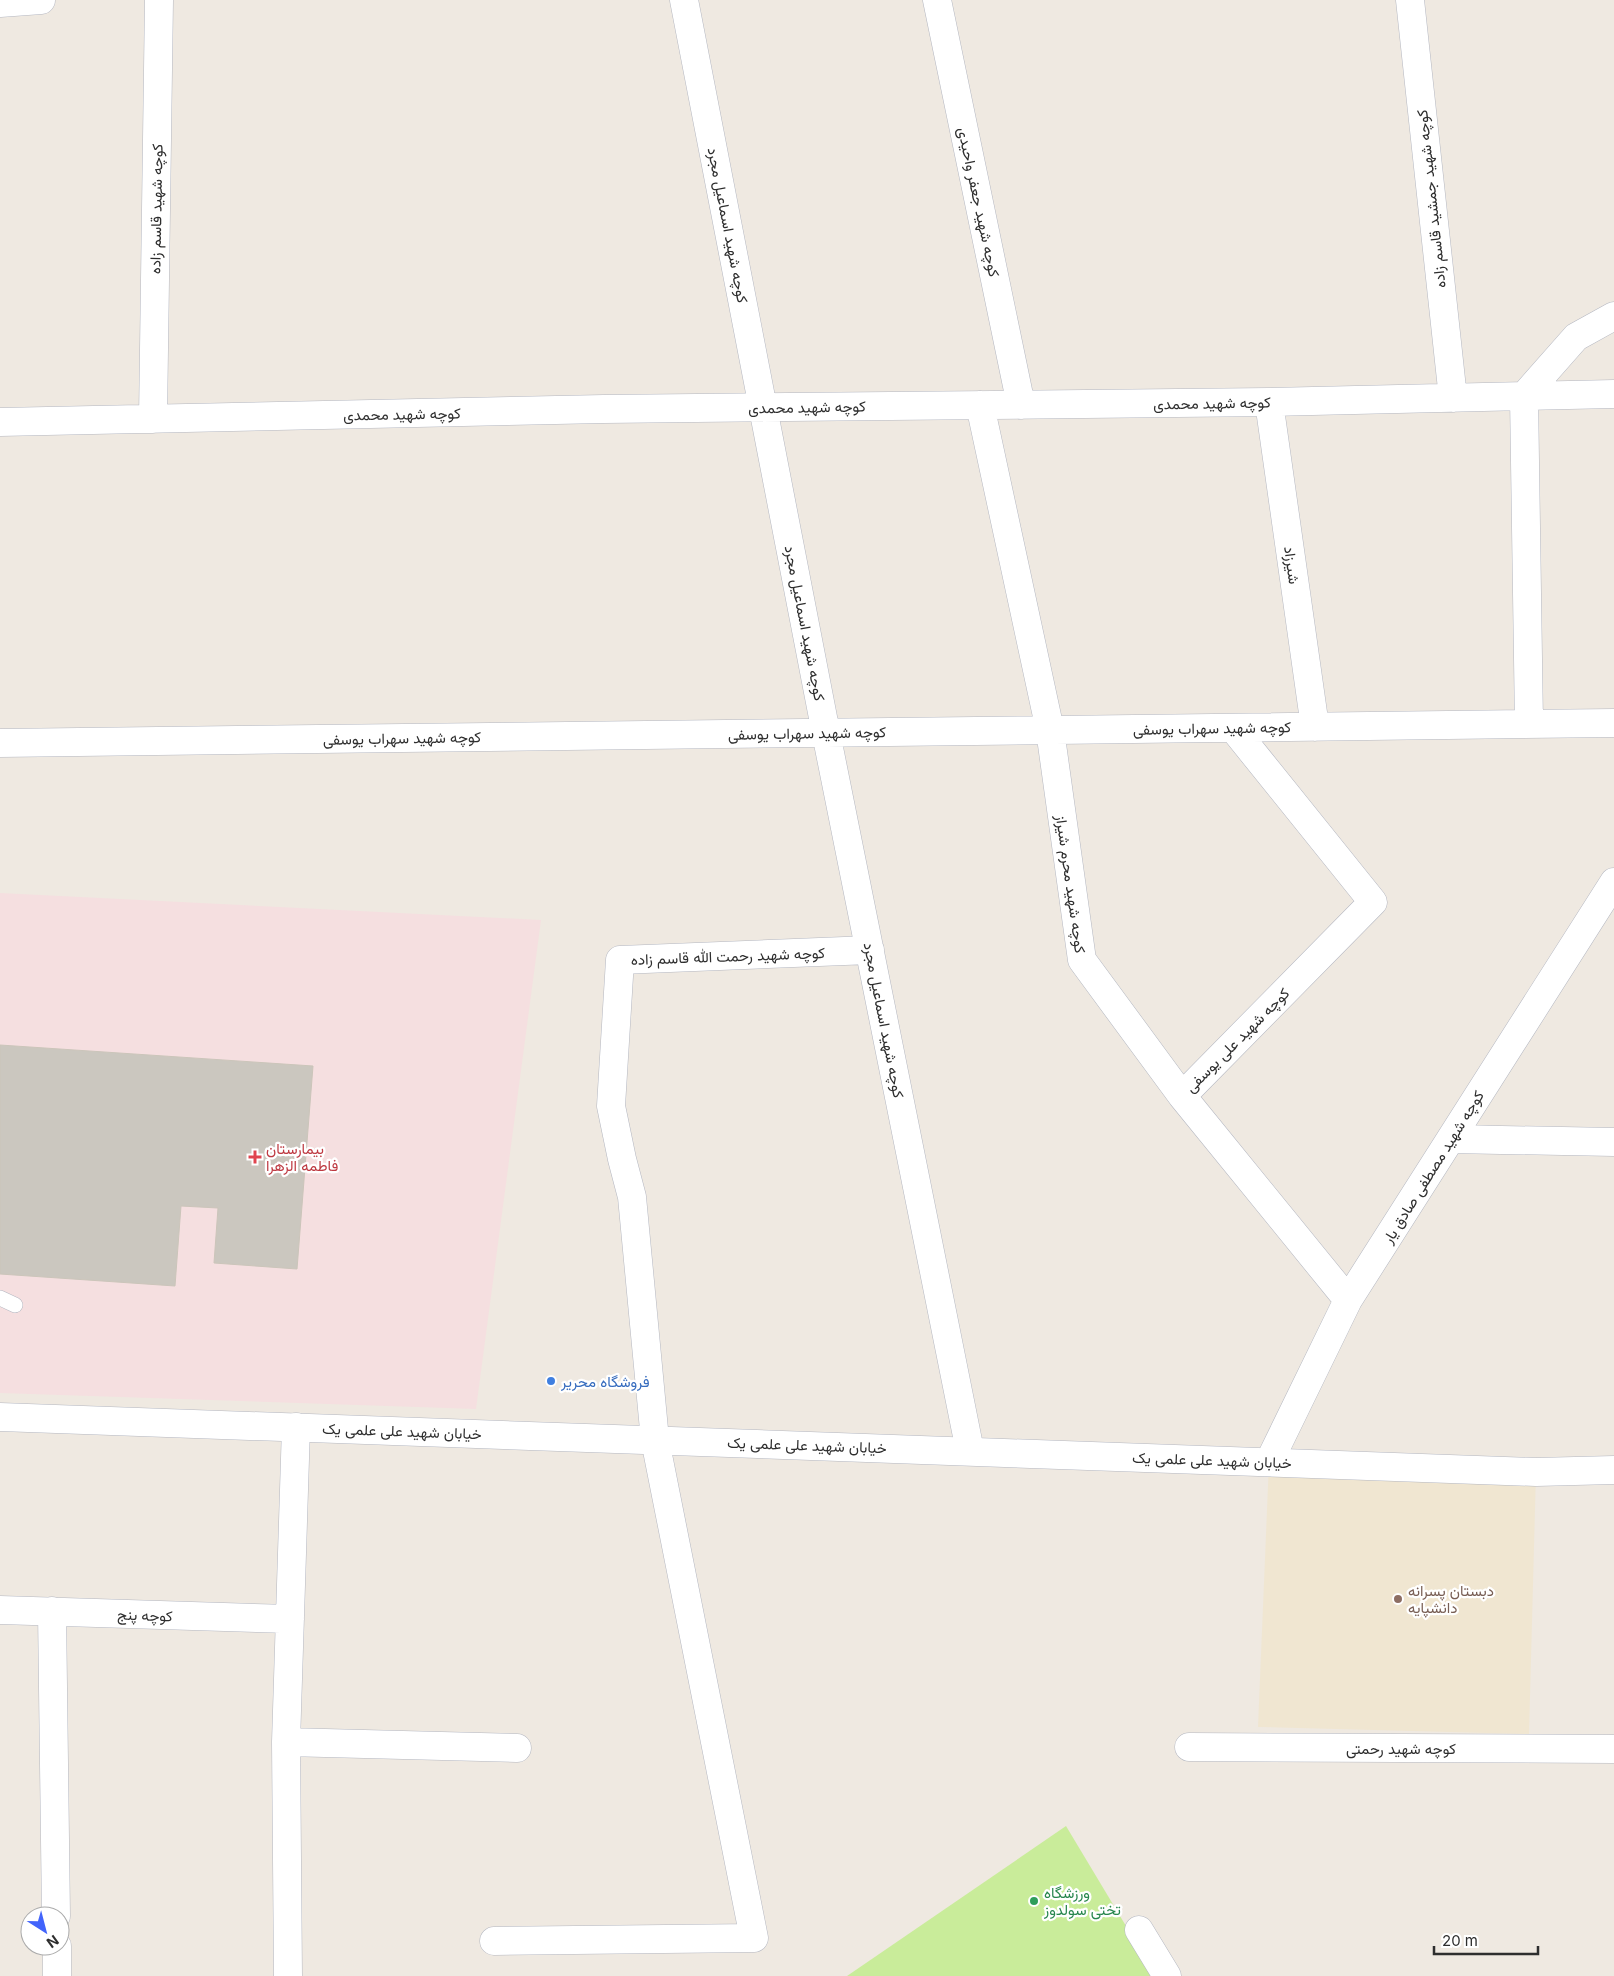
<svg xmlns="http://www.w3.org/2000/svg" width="1614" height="1976" viewBox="0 0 1614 1976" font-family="Inter,Vazirmatn,sans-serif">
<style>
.education{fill:#f0e6d1}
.medical{fill:#f5dfe0}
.pitch{fill:#c9ec9a}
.building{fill:#cbc7bf;stroke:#cbc5ba}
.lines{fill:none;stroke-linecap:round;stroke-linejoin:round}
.lane-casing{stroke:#b4b7c1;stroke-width:16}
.street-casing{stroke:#b4b7c1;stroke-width:29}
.secondary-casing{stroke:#b4b7c1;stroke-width:29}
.lane{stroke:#fff;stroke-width:15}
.street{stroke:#fff;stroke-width:28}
.secondary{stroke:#fff;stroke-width:28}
.health-dot{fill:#e0444e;stroke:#fff;stroke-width:2}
.shop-dot{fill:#3f7fe0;stroke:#fff;stroke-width:2}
.education-dot{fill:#8d6e63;stroke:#fff;stroke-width:2}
.leisure-dot{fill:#2e9e5b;stroke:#fff;stroke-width:2}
.labels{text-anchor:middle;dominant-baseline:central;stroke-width:4.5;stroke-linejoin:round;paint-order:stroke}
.street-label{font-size:15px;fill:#2e2e2e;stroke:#fff}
.health-label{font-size:15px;fill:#be3a42;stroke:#fff;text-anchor:start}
.shop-label{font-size:15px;fill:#366cbe;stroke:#fff;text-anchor:start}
.education-label{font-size:15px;fill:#785e54;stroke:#fff;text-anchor:start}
.leisure-label{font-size:15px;fill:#27864d;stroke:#fff;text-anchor:start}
</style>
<rect width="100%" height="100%" fill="#efe9e1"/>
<!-- education -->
<path class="education" d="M1269 1462 1536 1472 1529 1734 1258 1727Z"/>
<!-- medical -->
<path class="medical" d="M0 893 541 920 476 1409 0 1393Z"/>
<!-- pitch -->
<path class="pitch" d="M1066 1826 1156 1976H847Z"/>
<!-- building -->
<path class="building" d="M0 1045 313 1066 297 1269 214 1263 218 1208 181 1206 175 1286 0 1274Z"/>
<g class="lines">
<defs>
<path id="lane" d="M0 1298 15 1305"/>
<path id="street" d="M684 0 826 733 970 1451
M937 0 1021 405
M1410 0 1453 398
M1269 402 1315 727
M980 405 1050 730 1082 960 1182 1096
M153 419 159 0
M0 422 604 409 1269 402 1614 394
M1529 724 1524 396 1576 337 1614 316
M1233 728 1373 902 1182 1096 1348 1300
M0 743 1614 723
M1451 1139 1614 1142
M1269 1462 1348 1300 1614 882
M0 1610 290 1619
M52 1611 56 1916
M286 1742 517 1748
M1189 1747 1614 1749
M1139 1930 1167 1976
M494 1941 754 1938 655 1440 632 1197 622 1159 611 1106 620 960 870 950
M57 1946V1976
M288 1976 286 1742 296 1427"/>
<path id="secondary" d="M0 3 41 0
M0 1417 1536 1472 1614 1470"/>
</defs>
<!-- lane casing -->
<use href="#lane" class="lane-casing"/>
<!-- street casing -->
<use href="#street" class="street-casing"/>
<!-- secondary casing -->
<use href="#secondary" class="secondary-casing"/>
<!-- lane -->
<use href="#lane" class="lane"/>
<!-- street -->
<use href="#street" class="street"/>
<!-- secondary -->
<use href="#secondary" class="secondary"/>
</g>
<!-- markers -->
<path class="health-dot" d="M252.5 1149.5h5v5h5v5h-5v5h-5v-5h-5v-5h5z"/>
<circle class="shop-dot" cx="551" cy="1381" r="5"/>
<circle class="education-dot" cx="1398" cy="1599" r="5"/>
<circle class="leisure-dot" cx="1034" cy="1901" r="5"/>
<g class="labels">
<!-- street labels -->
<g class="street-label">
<text transform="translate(1431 199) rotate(-96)">کوچه شهید جمشید قاسم زاده</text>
<text transform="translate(979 202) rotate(78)">کوچه شهید جعفر واحیدی</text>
<text transform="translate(156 209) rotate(-89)">کوچه شهید قاسم زاده</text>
<text transform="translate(728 225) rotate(79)">کوچه شهید اسماعیل مجرد</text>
<text transform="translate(1212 403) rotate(-1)">کوچه شهید محمدی</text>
<text transform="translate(807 407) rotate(-1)">کوچه شهید محمدی</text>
<text transform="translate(402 414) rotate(-1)">کوچه شهید محمدی</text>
<text transform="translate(1292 565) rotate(82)">شیرزاد</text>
<text transform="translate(805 623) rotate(79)">کوچه شهید اسماعیل مجرد</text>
<text transform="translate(1212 728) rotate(-1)">کوچه شهید سهراب یوسفی</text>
<text transform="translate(807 733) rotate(-1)">کوچه شهید سهراب یوسفی</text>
<text transform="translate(402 738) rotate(-1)">کوچه شهید سهراب یوسفی</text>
<text transform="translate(1071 884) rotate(82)">کوچه شهید محرم شیراز</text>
<text transform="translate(728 956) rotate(-2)">کوچه شهید رحمت الله قاسم زاده</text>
<text transform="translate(884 1020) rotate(79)">کوچه شهید اسماعیل مجرد</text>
<text transform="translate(1237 1040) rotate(-45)">کوچه شهید علی یوسفی</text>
<text transform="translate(1433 1167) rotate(-58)">کوچه شهید مصطفی صادق یار</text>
<text transform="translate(402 1431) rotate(2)">خیابان شهید علی علمی یک</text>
<text transform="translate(807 1445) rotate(2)">خیابان شهید علی علمی یک</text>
<text transform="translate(1212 1460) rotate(2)">خیابان شهید علی علمی یک</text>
<text transform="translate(145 1615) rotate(2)">کوچه پنج</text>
<text x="1401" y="1748">کوچه شهید رحمتی</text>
</g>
<!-- health labels -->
<g class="health-label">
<text x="266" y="1148">بیمارستان<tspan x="266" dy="17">فاطمه الزهرا</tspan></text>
</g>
<!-- shop labels -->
<g class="shop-label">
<text x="561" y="1381">فروشگاه محریر</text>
</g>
<!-- education labels -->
<g class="education-label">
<text x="1408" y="1590">دبستان پسرانه<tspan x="1408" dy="17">دانشپایه</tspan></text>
</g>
<!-- leisure labels -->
<g class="leisure-label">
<text x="1044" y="1892">ورزشگاه<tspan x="1044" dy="17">تختی سولدوز</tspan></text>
</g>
</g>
<!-- north arrow -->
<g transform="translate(45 1931) rotate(144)"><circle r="24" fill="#ffffff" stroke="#ababab"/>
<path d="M0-4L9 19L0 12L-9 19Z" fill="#4264fb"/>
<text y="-8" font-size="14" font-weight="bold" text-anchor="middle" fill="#2e2e2e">N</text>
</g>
<!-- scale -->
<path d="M1434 1946v8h104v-8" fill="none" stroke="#2e2e2e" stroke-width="2.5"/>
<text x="1442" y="1946" font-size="15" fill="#2e2e2e" stroke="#ffffff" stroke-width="4" paint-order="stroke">20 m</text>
</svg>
